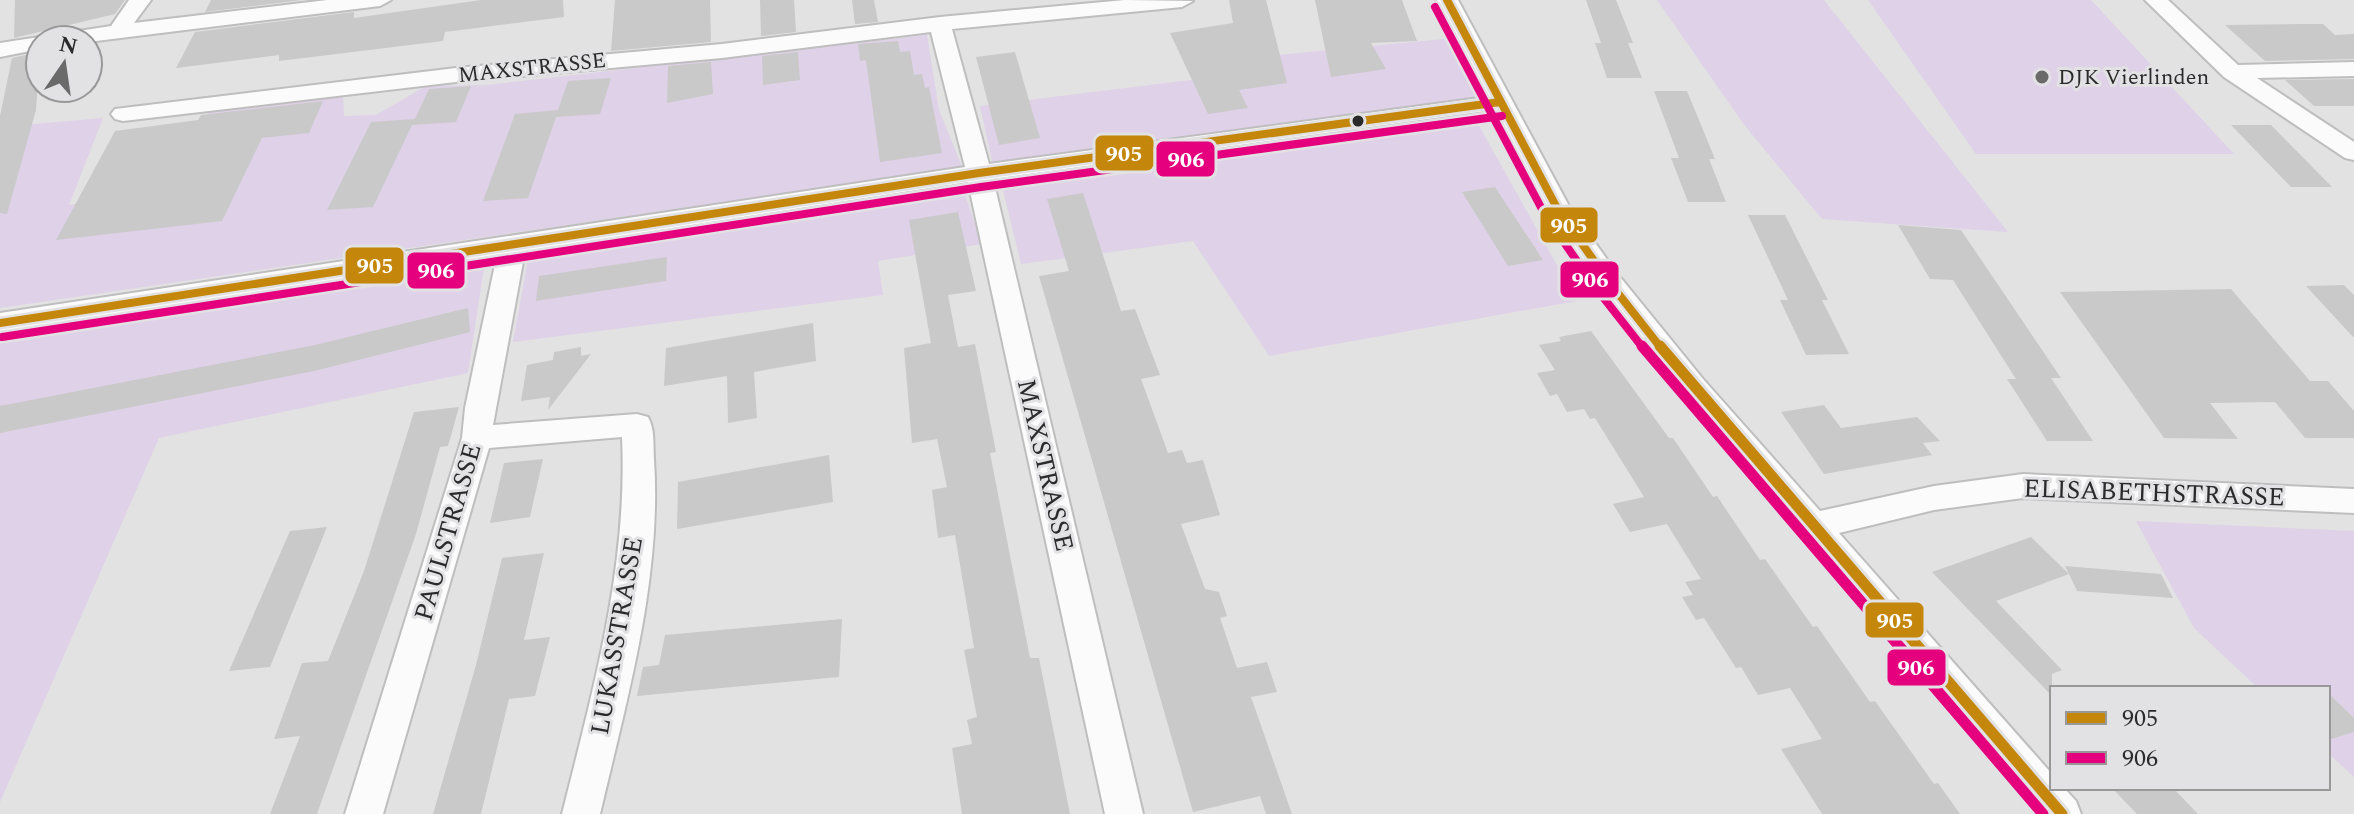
<svg xmlns="http://www.w3.org/2000/svg" width="2354" height="814" viewBox="0 0 2354 814" font-family="Spectral,serif">
<style>
.green{fill:#ded1e8}
.building{fill:#c9c9c9}
.lines{fill:none;stroke-linecap:round;stroke-linejoin:round}
.street-casing{stroke:#bebebf;stroke-width:4}
.street{fill:#fbfbfb;fill-rule:evenodd}
.bus-1-far1-casing{stroke:#e2e1e3;stroke-width:13}
.bus-1-casing{stroke:#e2e1e3;stroke-width:17}
.bus-2-far1-casing{stroke:#e2e1e3;stroke-width:13}
.bus-2-casing{stroke:#e2e1e3;stroke-width:17}
.bus-1-far1{stroke:#c4870b;stroke-width:8}
.bus-1{stroke:#c4870b;stroke-width:11}
.bus-2-far1{stroke:#e5007d;stroke-width:8}
.bus-2{stroke:#e5007d;stroke-width:11}
.poi-dot{fill:#6a6a6b;stroke:#e2e1e3;stroke-width:3}
.bus-dot{fill:#2a2a2b;stroke:#e2e1e3;stroke-width:3}
.labels{text-anchor:middle;dominant-baseline:central;stroke-width:6;stroke-linejoin:round;paint-order:stroke}
.far-street-label{font-size:22px;fill:#2a2a2b;stroke:#e2e1e3}
.far-poi-label{font-size:22px;fill:#2a2a2b;stroke:#e2e1e3;text-anchor:start}
.street-label{font-size:26px;fill:#2a2a2b;stroke:#e2e1e3}
.line-badge{stroke:#e2e1e3;stroke-width:3}
.badge-label{font-size:22px;text-anchor:middle;font-weight:bold;fill:#fff}
</style>
<rect width="100%" height="100%" fill="#e2e2e2"/>
<!-- green -->
<path class="green" d="M1657 0H1824L2008 232 1822 219 1745 126Z
M1868 0H2091L2234 154H1976Z
M927 35 939 110 962 167 0 308V127L103 118 69 205 167 189 210 110 343 95 344 116 376 115 426 86 487 85Z
M1444 39 1476 97 993 165 980 106 1231 75 1236 59Z
M1477 122 1577 301 1269 356 1193 241 1021 264 1001 182Z
M964 192 982 244 878 261 883 295 513 342 529 254Z
M486 254 468 373 159 438 0 802V336Z
M2136 521 2354 531V777L2328 753V688H2258L2194 628Z"/>
<!-- building -->
<path class="building" d="M15 0H125L115 14 14 38Z
M211 0H302L205 12Z
M481 0H563L564 17 445 32 443 41 279 61V55L176 68 195 32 354 12V18Z
M615 0H710L711 42 611 51Z
M760 0H794L796 32 761 36Z
M852 0H874L878 22 855 24Z
M1229 0H1266L1287 83 1239 90 1248 108 1208 114 1170 33 1233 23Z
M1315 0H1402L1417 41 1371 43 1386 69 1331 77Z
M1586 0H1616L1633 43H1628L1642 78H1607L1595 43H1601Z
M2305 24H2323L2335 35 2354 34V59L2265 61 2225 25Z
M898 41 900 52 910 51 914 75 922 74 925 88 929 87 942 153 880 162 866 60 860 61 858 44Z
M40 52 36 110 7 214 0 213V116L12 58Z
M798 52 800 80 763 85 762 56Z
M1015 52 1040 138 999 145 976 57Z
M711 62 713 94 667 103 668 66Z
M611 78 600 114 556 117 528 198 483 201 515 114 558 110 568 81Z
M2354 79V106H2314L2285 80Z
M471 86 456 122 412 125 373 207 327 210 371 122 415 119 429 89Z
M1654 91H1687L1715 159H1709L1726 202H1688L1671 158H1679Z
M323 101 309 133 262 138 222 221 56 240 115 131 198 120 201 115Z
M2231 125H2271L2332 187H2291Z
M1495 187 1543 260 1508 266 1462 192Z
M1083 193 1121 311 1135 309 1160 375 1141 379 1168 453 1182 450 1187 463 1203 460 1220 515 1181 524 1205 589 1219 592 1227 616 1220 618 1237 668 1267 662 1277 692 1251 697 1292 814H1266L1260 796 1193 812 1039 276 1069 271 1047 199Z
M958 212 976 291 948 295 958 347 975 344 996 452 990 453 1030 658H1039L1070 814H962L952 748 972 744 967 720 977 717 964 650 974 648 955 535 938 538 932 490 947 487 937 439 912 443 904 348 931 343 909 220Z
M1748 215H1785L1828 300H1822L1849 354 1806 355 1780 300H1788Z
M1898 225 1961 230 2061 378H2051L2093 441H2047L2007 379H2016L1953 280 1930 279Z
M667 257 666 281 536 301 539 276Z
M2344 285 2354 295V338L2306 286Z
M2231 289 2310 381H2328L2354 411V438H2305L2275 402 2210 403 2238 439 2164 438 2060 292Z
M468 308 470 332 314 371 0 433V406L315 345Z
M813 323 816 361 754 372 757 418 728 423 727 376 664 386 666 348Z
M1591 331 1669 438H1673L1713 497 1717 496 1760 560 1765 559 1813 627 1817 626 1870 702 1875 701 1934 784 1938 783 1960 814H1822L1781 749 1822 739 1790 688 1758 695 1741 667 1736 668 1704 618 1696 620 1682 597 1693 595 1685 582 1701 579 1667 524 1630 532 1613 504 1644 497 1595 418 1590 419 1584 409 1567 412 1557 394 1550 396 1537 373 1555 370 1539 345 1561 341 1559 337Z
M581 347V356L591 354 548 410 550 397 521 401 527 365 553 360 554 352Z
M1824 405 1841 428 1917 417 1940 441 1923 443 1932 455 1824 474 1781 412Z
M459 407 448 446 440 447 416 534 317 814H270L300 736 274 739 302 663 328 661 364 571 414 412Z
M829 455 833 502 677 529 678 482Z
M543 459 530 517 490 523 504 463Z
M327 527 270 667 229 671 290 531Z
M2031 537 2069 574 2065 566 2161 574 2173 598 2077 591 2069 574 1996 601 2062 670 2052 674V696L1932 572Z
M544 553 524 640 550 637 535 696 509 699 481 814H433L476 665 502 558Z
M842 619 839 677 637 696 643 667 659 665 665 635Z
M2328 693 2354 718V732L2328 740Z
M2112 788H2173L2198 814H2137Z"/>
<g class="lines">
<defs>
<path id="street" d="M129 0H151L134 23 327 0H391L380 6 88 42 40 40V49L0 57V43L111 26Z
M1125 0 1193 1 1182 7 952 29 989 164 1487 97 1436 0H1458L1569 206 1616 272 1703 379 1820 511 1934 486 2023 474 2354 489V513L2023 498 1934 510 1839 533 2052 774V788H2064L2076 801 2081 814H2037L1683 395 1596 284 1544 208 1493 110 993 179 1143 814H1105L968 182 525 251 493 425 637 414 648 417C655 429 653 445 654 459 662 578 627 699 600 814H562C593 690 628 567 622 437L489 448 383 814H345L462 438 465 408 497 255 0 333V313L965 167 931 32 722 58 456 82 123 121 115 119 111 114 115 109 456 68 722 44 940 17Z
M2145 0H2168L2238 65 2354 62V76L2257 78 2354 142V160L2345 158 2224 77Z"/>
</defs>
<!-- street casing -->
<use href="#street" class="street-casing"/>
<!-- street -->
<use href="#street" class="street"/>
<defs>
<path id="bus-1-far1" d="M1447 0 1557 208 1606 278 1661 348
M0 323 979 173 1500 102"/>
<path id="bus-1" d="M1660 346 2062 814"/>
<path id="bus-2-far1" d="M1435 7 1545 215 1595 287 1643 348
M2 337 981 187 1502 116"/>
<path id="bus-2" d="M1642 346 2043 814"/>
</defs>
<!-- bus-1-far1 casing -->
<use href="#bus-1-far1" class="bus-1-far1-casing"/>
<!-- bus-1 casing -->
<use href="#bus-1" class="bus-1-casing"/>
<!-- bus-2-far1 casing -->
<use href="#bus-2-far1" class="bus-2-far1-casing"/>
<!-- bus-2 casing -->
<use href="#bus-2" class="bus-2-casing"/>
<!-- bus-1-far1 -->
<use href="#bus-1-far1" class="bus-1-far1"/>
<!-- bus-1 -->
<use href="#bus-1" class="bus-1"/>
<!-- bus-2-far1 -->
<use href="#bus-2-far1" class="bus-2-far1"/>
<!-- bus-2 -->
<use href="#bus-2" class="bus-2"/>
</g>
<!-- markers -->
<circle class="poi-dot" cx="2042" cy="77" r="8"/>
<circle class="bus-dot" cx="1358" cy="121" r="7"/>
<g class="labels">
<!-- far-street labels -->
<g class="far-street-label">
<text transform="translate(532 68) rotate(-6)">MAXSTRASSE</text>
</g>
<!-- far-poi labels -->
<g class="far-poi-label">
<text x="2058" y="77">DJK Vierlinden</text>
</g>
<!-- street labels -->
<g class="street-label">
<text transform="translate(1045 465) rotate(77)">MAXSTRASSE</text>
<text transform="translate(2154 493) rotate(2)">ELISABETHSTRASSE</text>
<text transform="translate(448 532) rotate(-74)">PAULSTRASSE</text>
<text transform="translate(617 636) rotate(-80)">LUKASSTRASSE</text>
</g>
</g>
<g class="line-badge">
<rect x="1094" y="134" width="61" height="38" rx="8" fill="#c4870b"/>
<rect x="1155" y="140" width="61" height="38" rx="8" fill="#e5007d"/>
<rect x="1539" y="206" width="60" height="38" rx="8" fill="#c4870b"/>
<rect x="344" y="246" width="61" height="39" rx="8" fill="#c4870b"/>
<rect x="406" y="251" width="60" height="39" rx="8" fill="#e5007d"/>
<rect x="1559" y="260" width="61" height="39" rx="8" fill="#e5007d"/>
<rect x="1864" y="601" width="61" height="38" rx="8" fill="#c4870b"/>
<rect x="1886" y="648" width="61" height="39" rx="8" fill="#e5007d"/>
</g>
<g class="badge-label">
<text x="1124" y="161">905</text>
<text x="1186" y="167">906</text>
<text x="1569" y="233">905</text>
<text x="375" y="273">905</text>
<text x="436" y="278">906</text>
<text x="1590" y="287">906</text>
<text x="1895" y="628">905</text>
<text x="1916" y="675">906</text>
</g>
<!-- legend -->
<rect x="2050" y="686" width="280" height="104" fill="#e2e1e3" stroke="#989899" stroke-width="2"/>
<rect x="2066" y="712" width="40" height="12" fill="#c4870b" stroke="#989899" stroke-width="2"/>
<text x="2122" y="726" font-size="24" fill="#2a2a2b">905</text>
<rect x="2066" y="752" width="40" height="12" fill="#e5007d" stroke="#989899" stroke-width="2"/>
<text x="2122" y="766" font-size="24" fill="#2a2a2b">906</text>
<!-- north arrow -->
<g transform="translate(64 64) rotate(13)"><circle r="38" fill="#e2e1e3" stroke="#989899" stroke-width="2"/>
<path d="M0-6L14 30L0 20L-14 30Z" fill="#6a6a6b"/>
<text y="-12" font-size="22" font-weight="bold" text-anchor="middle" fill="#2a2a2b">N</text>
</g>
</svg>
